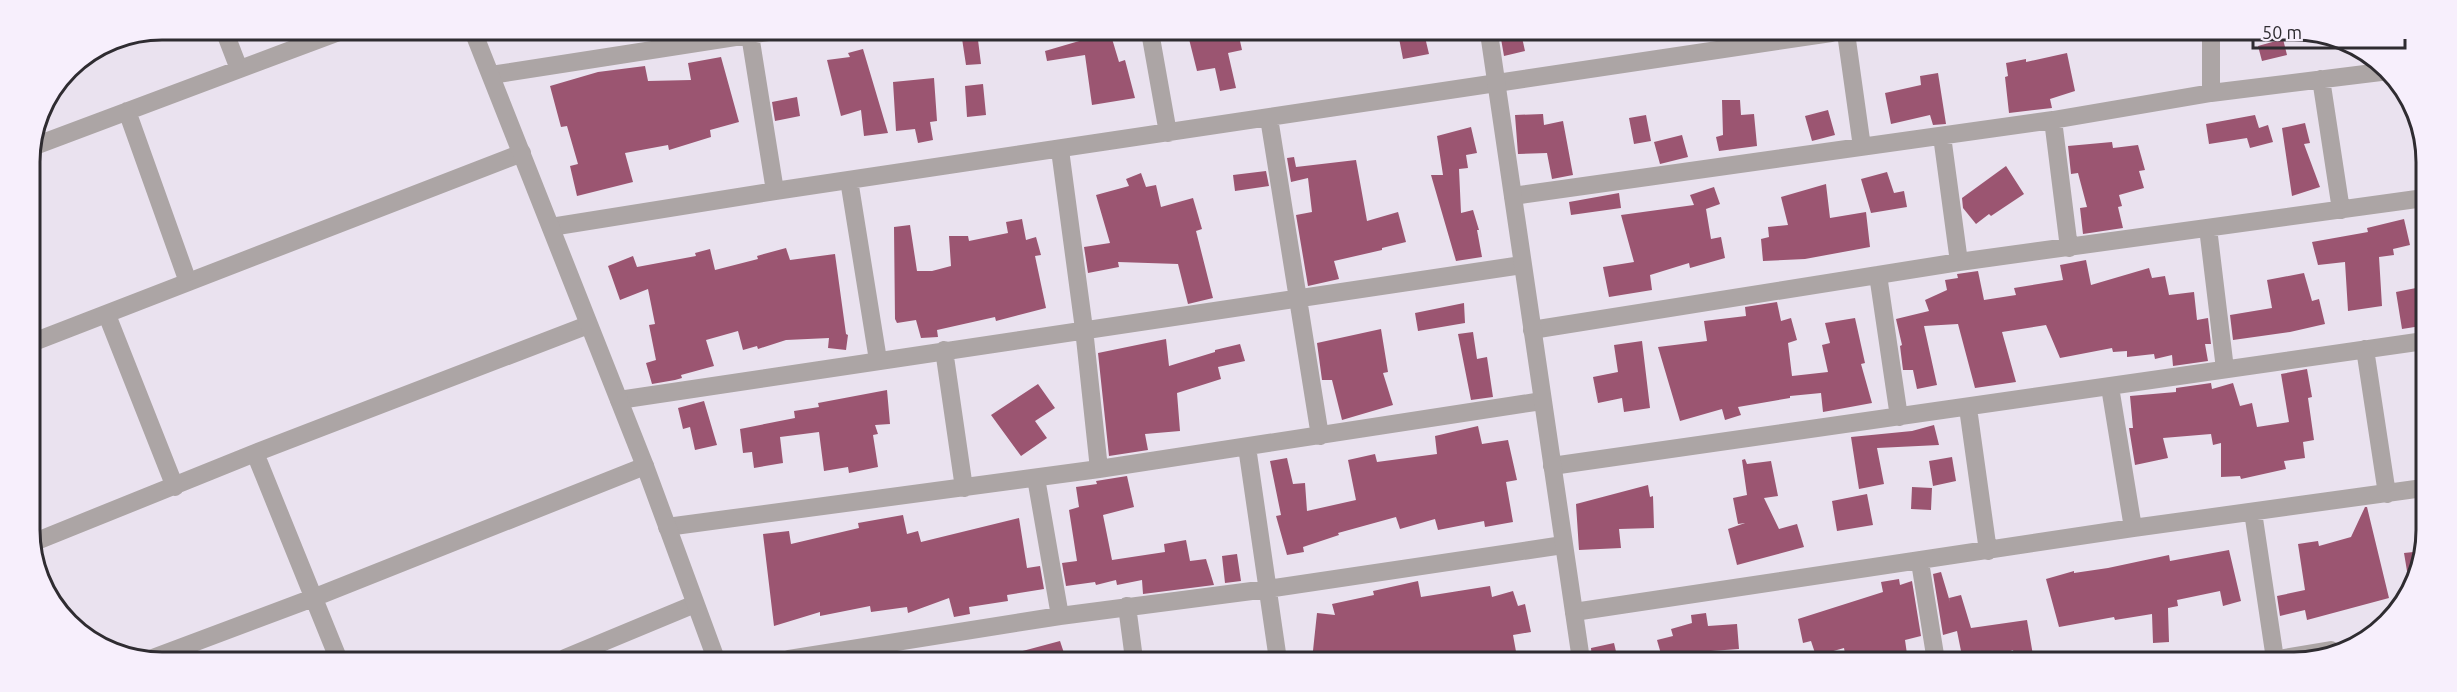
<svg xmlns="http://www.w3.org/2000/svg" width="2457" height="692" viewBox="0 0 2457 692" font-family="Ubuntu,sans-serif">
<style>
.building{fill:#9b5571}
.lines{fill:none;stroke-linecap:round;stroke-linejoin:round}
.minor{stroke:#aca5a5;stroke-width:18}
.tertiary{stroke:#aca5a5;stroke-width:18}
.rim{fill:none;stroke:#2f2c31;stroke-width:3}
</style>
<rect width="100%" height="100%" fill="#eae2ef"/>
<!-- building -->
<path class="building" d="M961 32H977L981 64 966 65Z
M1110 32 1119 62 1125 60 1135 98 1092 105 1085 55 1047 61 1045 51Z
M1238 32 1242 50 1228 53 1236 88 1220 91 1215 68 1197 71 1189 39 1213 36 1214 38Z
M1398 33H1424L1429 54 1403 59Z
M1500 33H1521L1525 51 1504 56Z
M2283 39 2287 55 2262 61 2258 46Z
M863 49 888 133 864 136 861 110 841 116 827 60 850 57 848 53Z
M2067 53 2075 91 2050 99 2052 108 2009 113 2005 77 2008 76 2006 63 2026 59V62Z
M721 57 739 122 710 130 711 137 669 150 668 145 625 153 633 182 577 196 570 166 578 164 567 126 561 127 550 86 598 72 645 66 648 81 691 80 688 63Z
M1938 73 1946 124 1933 125 1930 115 1891 124 1885 93 1921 85 1920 76Z
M934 78 937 121 930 122 933 140 918 143 915 129 896 131 893 82Z
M983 84 986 115 967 117 965 86Z
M797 97 800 116 775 121 772 102Z
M1722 100H1740L1741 115 1754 114 1757 146 1719 151 1716 137 1723 135Z
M1828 110 1835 135 1812 141 1805 116Z
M1543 114 1544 125 1563 121 1573 175 1552 179 1547 153 1518 154 1515 115Z
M1646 115 1651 141 1634 144 1629 118Z
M2255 115 2259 128 2268 125 2273 142 2250 148 2247 138 2209 144 2206 124Z
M2305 123 2310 143 2304 144 2320 187 2292 196 2282 128Z
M1471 127 1477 153 1466 155 1468 168 1459 169 1461 213 1473 210 1479 230H1477L1482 257 1456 261 1431 175H1443L1437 136Z
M1682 135 1688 157 1660 164 1654 142Z
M2112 142 2113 148 2138 145 2145 170 2139 171 2144 188 2119 195 2122 206 2118 207 2123 228 2083 234 2080 208 2087 207 2078 173 2071 174 2068 146Z
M1294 157 1296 167 1356 160 1367 221 1398 212 1406 242 1382 248V250L1334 261 1339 279 1308 286 1296 215 1312 212 1308 178 1291 182 1287 158Z
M2006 166 2024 194 1991 216 1989 214 1976 224 1963 208 1962 198Z
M1266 171 1269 186 1235 191 1233 175Z
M1887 172 1894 193 1904 191 1907 207 1871 213 1861 179Z
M1141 173 1146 187 1156 185 1161 207 1193 198 1202 229 1196 231 1213 298 1188 304 1178 264 1118 262 1119 267 1088 273 1084 247 1110 243 1096 195 1129 186 1126 179Z
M1826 184 1830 218 1866 212 1870 247 1805 259 1763 261 1761 239 1769 237 1768 227 1788 225 1781 197Z
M1714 187 1720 204 1706 209 1711 239 1721 237 1725 258 1690 268 1689 263 1650 275 1652 290 1609 297 1603 267 1634 262 1621 215 1694 205 1690 195Z
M1619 193 1621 208 1571 215 1569 202Z
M1022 219 1026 240 1036 237 1041 255 1035 256 1046 308 996 321 995 317 937 330 938 337 921 338 916 320 897 323 895 319 894 227 910 225 917 271H932L951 266 949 236H968L969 241 1008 233 1006 222Z
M2404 219 2410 245 2393 249 2394 255 2379 257 2382 306 2348 311 2345 262 2318 265 2312 242 2368 232 2367 228Z
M786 248 790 260 835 254 846 334 848 335 846 350 828 348 829 338 786 340 758 349 757 346 743 350 738 331 706 340 714 366 681 375 682 378 675 380 652 384 646 363 656 360 649 325 655 324 648 289 620 300 608 266 633 256 637 267 696 256 695 253 710 249 715 270 758 259 757 256Z
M2086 260 2091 285 2149 268 2152 278 2165 276 2169 295 2194 292 2197 320 2208 318 2211 344H2205L2208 361 2173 366 2172 355 2155 359 2154 354 2127 357V351L2113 352 2112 348 2060 358 2046 325 2002 332 2016 382 1975 388 1958 324 1924 326 1937 385 1917 389 1913 370H1903L1900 346 1902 345 1896 319 1929 311 1925 300 1947 290 1945 280 1958 278 1957 274 1978 271 1984 300 2016 295 2014 288 2063 280 2060 265Z
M2304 273 2312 301 2319 299 2325 324 2290 332 2233 340 2230 315 2272 308 2267 280Z
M2416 288 2421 326 2402 329 2396 292Z
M1777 302 1781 321 1791 318 1797 340 1788 343 1792 376 1828 372 1822 345 1830 343 1825 323 1855 318 1865 363 1861 364 1872 403 1823 412 1821 393 1790 396V398L1738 407 1741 415 1725 420 1722 409 1680 421 1658 347 1707 341 1704 321 1746 316 1745 307Z
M1464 303 1465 323 1418 331 1415 313Z
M1381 329 1388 372 1383 373 1393 405 1342 420 1332 380H1322L1317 343Z
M1473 332 1477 359 1487 357 1493 397 1471 400 1458 334Z
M1166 339 1169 366 1215 352V350L1240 344 1245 361 1218 367 1221 379 1177 393 1180 431 1145 434 1148 450 1109 456 1098 353Z
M1642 341 1650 408 1624 412 1622 398 1598 403 1593 377 1618 372 1614 345Z
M2307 369 2312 397 2308 398 2314 440 2303 442 2305 458 2284 461 2286 469 2241 479 2240 476 2221 477V443L2213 445 2211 434 2163 438 2168 458 2135 465 2129 428H2133L2130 396 2176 392V388L2211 383 2212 389 2233 383 2240 406 2252 403 2257 427 2289 422 2281 374Z
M1038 384 1055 408 1035 421 1047 438 1021 456 991 415Z
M887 390 890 424 875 425 878 434 873 435 878 467 849 473 848 467 824 471 819 432 780 437 783 463 754 468 752 452 743 453 740 429 795 418 794 411 819 407 818 403Z
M704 401 717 445 695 450 690 427 683 429 678 408Z
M1934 425 1939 445 1877 448 1884 484 1859 489 1851 437 1912 431Z
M1478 426 1482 444 1508 440 1517 480 1506 482 1513 522 1485 527 1484 521 1438 530 1435 519 1400 529 1396 517 1338 533 1339 535 1303 547 1304 552 1287 555 1276 516 1281 515 1270 461 1287 458 1293 484 1305 483 1307 511 1356 500 1348 460 1375 454 1377 462 1437 454 1435 436Z
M1952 457 1956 481 1933 486 1929 461Z
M1745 459 1747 464 1771 461 1778 496 1764 498 1779 529 1797 524 1804 547 1737 565 1728 529 1745 523 1738 524 1733 498 1747 495 1742 460Z
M1127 476 1134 507 1103 515 1112 560 1165 552 1164 544 1186 540 1190 561 1206 559 1214 585 1143 594 1142 580 1117 585 1116 580 1096 585 1095 582 1066 586 1062 563 1077 561 1069 510 1079 507 1076 487 1097 484 1096 481Z
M1648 485 1650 497 1653 496 1654 528 1619 529 1621 548 1579 550 1576 504Z
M1912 487 1932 488 1931 510 1911 509Z
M1867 494 1873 525 1837 531 1832 501Z
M2365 507H2367L2389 598 2307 620 2305 610 2280 616 2277 596 2305 590 2298 544 2318 541 2319 546 2351 537Z
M903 515 907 534 918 531 921 542 1019 518 1027 568 1040 566 1044 589 1007 595 1008 601 969 607 970 614 954 617 949 598 908 613 907 607 871 612 870 606 820 616V612L774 626 763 534 789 531 791 544 859 528 858 523Z
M2229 550 2241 601 2223 606 2220 591 2177 600 2178 606 2168 608 2169 642 2153 643 2152 614 2115 620 2114 617 2059 627 2046 579 2074 571V573L2108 568 2169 555 2170 561Z
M2423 551V563L2419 570 2407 571 2404 553Z
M1237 554 1241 581 1225 583 1222 556Z
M1941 572 1950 602 1949 598 1961 595 1971 628 2027 620 2034 661H2015L2013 650 1983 661H1979L1976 653 1962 656 1957 631 1943 635 1933 574Z
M1899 579 1900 585 1912 581 1921 636 1905 640 1908 661H1858V657L1846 659 1844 648 1816 656 1811 641 1803 643 1798 619 1883 592 1881 582Z
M1418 581 1421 597 1490 586 1492 597 1513 591 1518 606 1525 604 1531 632 1513 635 1517 657 1502 660H1312L1317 613 1335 615 1332 604 1374 595 1373 591Z
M1706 613 1708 626 1737 624 1739 649 1711 651 1713 661H1663L1657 640 1673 636 1671 629 1692 623 1691 615Z
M1060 641 1066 659H1012L1011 654Z
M1614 643 1618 660H1592L1591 648Z"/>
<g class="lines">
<!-- minor -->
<path class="minor" d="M224 30 239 69
M1150 32 1168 133
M1846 33 1862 147
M2211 34V93
M750 35 775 191
M491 75 775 31
M2321 79 2341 210
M127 111 188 282
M1269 118 1320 436
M2053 120 2069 248
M1942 136 1959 262
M32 147 344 30
M1060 150 1084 329 1099 469
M849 180 878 360
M1513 196 2053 120 2211 93 2389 71
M551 227 775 191 1831 33
M2208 228 2225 369
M1878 275 1899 417
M107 315 175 487
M1532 330 1959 262 2424 198
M31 343 522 153
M2365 349 2387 494
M944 350 964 488
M2110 387 2133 528
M619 400 1522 265
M1968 408 1988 551
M1247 447 1278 660
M255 453 338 658
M1552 466 2424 341
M1036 478 1060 616
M2253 512 2275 659
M667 527 1099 469 1542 401
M32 543 255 453 588 325
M1920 562 1936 661
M1127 606 1134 659
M1574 612 2133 528 2423 488
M153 658 313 598 645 466
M565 658 695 604
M789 659 1060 616 1267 589 1563 545
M2261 662 2331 650"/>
<!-- tertiary -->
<path class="tertiary" d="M473 31 645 466 716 659
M1489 33 1581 660"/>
</g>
<!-- crop -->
<path d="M0 0H2457V692H0ZM162 40H2294A122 122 0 0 1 2416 162V530A122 122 0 0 1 2294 652H162A122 122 0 0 1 40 530V162A122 122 0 0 1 162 40Z" fill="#f7effc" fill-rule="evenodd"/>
<path class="rim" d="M162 40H2294A122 122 0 0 1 2416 162V530A122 122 0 0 1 2294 652H162A122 122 0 0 1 40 530V162A122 122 0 0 1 162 40Z"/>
<!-- scale -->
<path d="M2253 39v9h152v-9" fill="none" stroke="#2f2c31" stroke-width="3"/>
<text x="2262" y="39" font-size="18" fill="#2f2c31" stroke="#f7effc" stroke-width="4.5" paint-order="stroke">50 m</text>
</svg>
